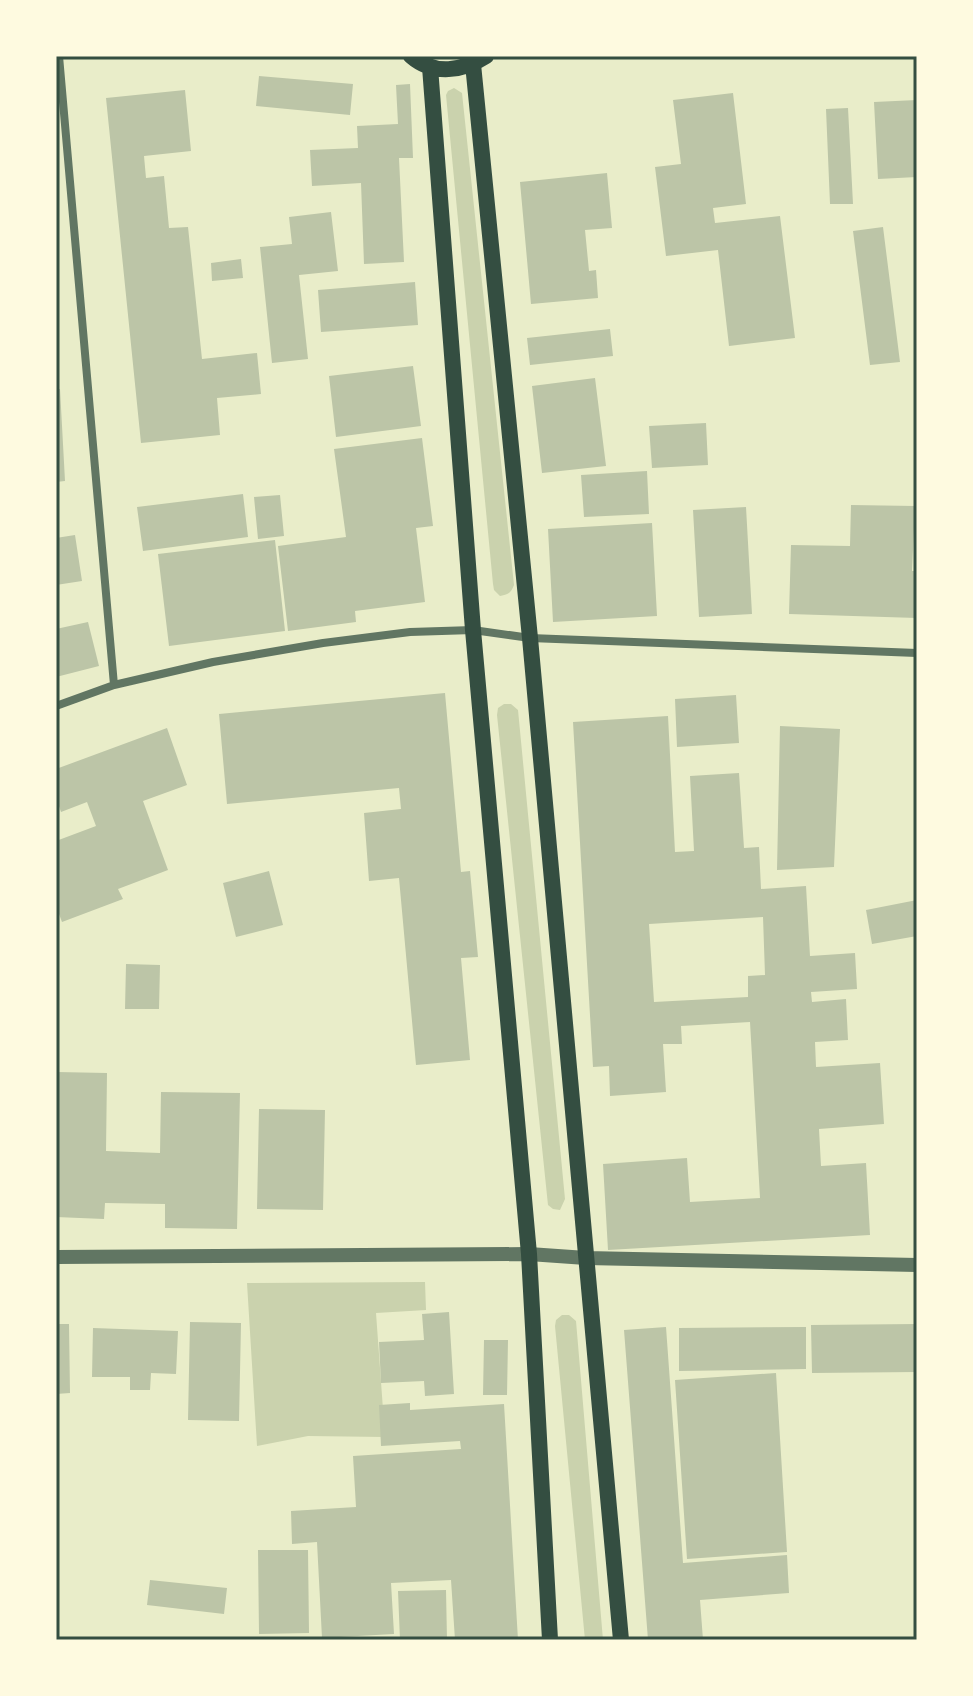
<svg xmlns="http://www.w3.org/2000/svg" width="973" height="1696" viewBox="0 0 973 1696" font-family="Overpass,sans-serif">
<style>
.green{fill:#cad2ad}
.building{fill:#bcc5a7;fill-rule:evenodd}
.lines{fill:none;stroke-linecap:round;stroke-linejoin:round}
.minor{stroke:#617663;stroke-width:8}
.tertiary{stroke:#617663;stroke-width:14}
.secondary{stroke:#344e41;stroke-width:16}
.neatline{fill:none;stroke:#344e41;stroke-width:3}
</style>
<rect width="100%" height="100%" fill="#e9edc9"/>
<!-- green -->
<path class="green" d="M454 88 462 93 514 585C511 593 508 595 500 596L494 590 493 584 446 95 448 91Z
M504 704H511L518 710 565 1199 560 1210 553 1209 548 1205 497 715 498 708Z
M425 1282 426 1310 376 1313 385 1437 308 1436 257 1446 247 1283Z
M562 1315H569L576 1321 603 1640H585L555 1326 556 1320Z"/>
<!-- building -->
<path class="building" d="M259 76 353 84 350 115 256 106Z
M410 84 413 158H399L404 262 364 264 361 183 312 186 310 150 358 148 357 126 398 124 396 85Z
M185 90 191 151 144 156 146 178 164 176 169 228 188 227 202 359 257 353 261 394 217 398 220 435 141 443 106 98Z
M733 93 746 204 713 208 715 223 780 216 795 338 729 346 718 250 666 256 655 167 681 164 673 100Z
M917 100V177L878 179 874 102Z
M848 108 853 204H830L826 109Z
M607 173 612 228 585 230 589 271 596 270 598 298 531 304 520 182Z
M331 212 338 271 299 275 308 359 272 363 260 247 292 244 289 217Z
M883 227 900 362 870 365 853 231Z
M241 259 243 278 212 281 211 263Z
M415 282 418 325 321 332 318 290Z
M610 329 613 356 530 365 527 338Z
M413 366 421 426 336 437 329 376Z
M595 378 606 466 542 473 532 386Z
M56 389H60L65 481 56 482Z
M706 423 708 465 652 468 649 426Z
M422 438 433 526 416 528 425 602 355 611 356 622 288 631 278 546 346 537 334 449Z
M647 471 649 514 584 517 581 475Z
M243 494 248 537 143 551 137 507Z
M280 495 284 536 258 539 254 497Z
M851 505 915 506 912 571H917V618L789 614 791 545 850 546Z
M746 507 752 614 699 617 693 510Z
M652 523 657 616 553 622 548 529Z
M75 535 82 581 56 585V538Z
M275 540 285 631 169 646 158 554Z
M88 622 99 666 56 677V629Z
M445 693 461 872 470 871 478 957 461 958 470 1060 416 1065 399 878 369 881 364 813 401 809 399 788 227 804 219 714Z
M736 695 739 743 677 747 675 699Z
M668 716 675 852 694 851 690 776 739 773 744 848 759 847 761 889 806 886 810 956 855 953 857 989 811 992 812 1002 846 999 848 1040 815 1042 816 1067 880 1063 884 1124 819 1129 821 1166 866 1163 870 1235 608 1250 603 1164 687 1158 690 1202 760 1198 750 1022 681 1026 682 1044H663L666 1092 610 1096 609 1066 593 1067 573 722ZM763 917 765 975 748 976V997L654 1002 649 924Z
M780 726 840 729 834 867 777 870Z
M167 728 187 785 143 801 168 870 118 889 123 899 62 922 56 906V841L96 826 87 802 61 812 56 797V769Z
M269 871 283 925 236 937 223 883Z
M917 900V936L872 944 866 910Z
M126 964 160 965 159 1009H125Z
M57 1072 107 1073 106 1151 160 1153 161 1092 240 1093 237 1229 165 1228V1204L105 1203 104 1219 56 1217Z
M259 1109 325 1110 323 1210 257 1209Z
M449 1312 454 1394 425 1396 424 1381 381 1383 379 1342 424 1340 422 1314Z
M190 1322 241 1323 239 1421 188 1420Z
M56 1324H69L70 1393 56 1394Z
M917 1324V1372L812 1373 811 1325Z
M666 1327 683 1563 787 1555 789 1593 700 1600 703 1640H648L624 1330Z
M806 1327V1369L679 1371V1328Z
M93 1328 178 1331 176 1374 151 1373 150 1390H130V1377H92Z
M484 1340H508L507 1395H483Z
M776 1373 787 1552 687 1559 675 1380Z
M410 1403V1410L504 1404 518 1640H455L451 1580 391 1583 394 1634 322 1638 317 1542 292 1544 291 1511 356 1507 353 1456 461 1449 460 1441 381 1446 379 1405Z
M258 1550H308L309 1633 259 1634Z
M150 1580 227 1588 224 1614 147 1605Z
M446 1590 447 1640H400L398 1591Z"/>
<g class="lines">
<!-- minor -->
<path class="minor" d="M59 56 114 685
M56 706 114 685 213 662 323 643 410 632 473 630 530 638 917 653"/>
<!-- tertiary -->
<path class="tertiary" d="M56 1257 529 1254 586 1258 917 1265"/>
<!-- secondary -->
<path class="secondary" d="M411 56C434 76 463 71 486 56
M473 64 530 638 621 1640
M430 67 473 630 529 1254 550 1640"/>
</g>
<!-- border -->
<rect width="973" height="1696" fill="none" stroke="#fefae0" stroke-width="116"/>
<rect x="58" y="58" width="857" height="1580" class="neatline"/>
</svg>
